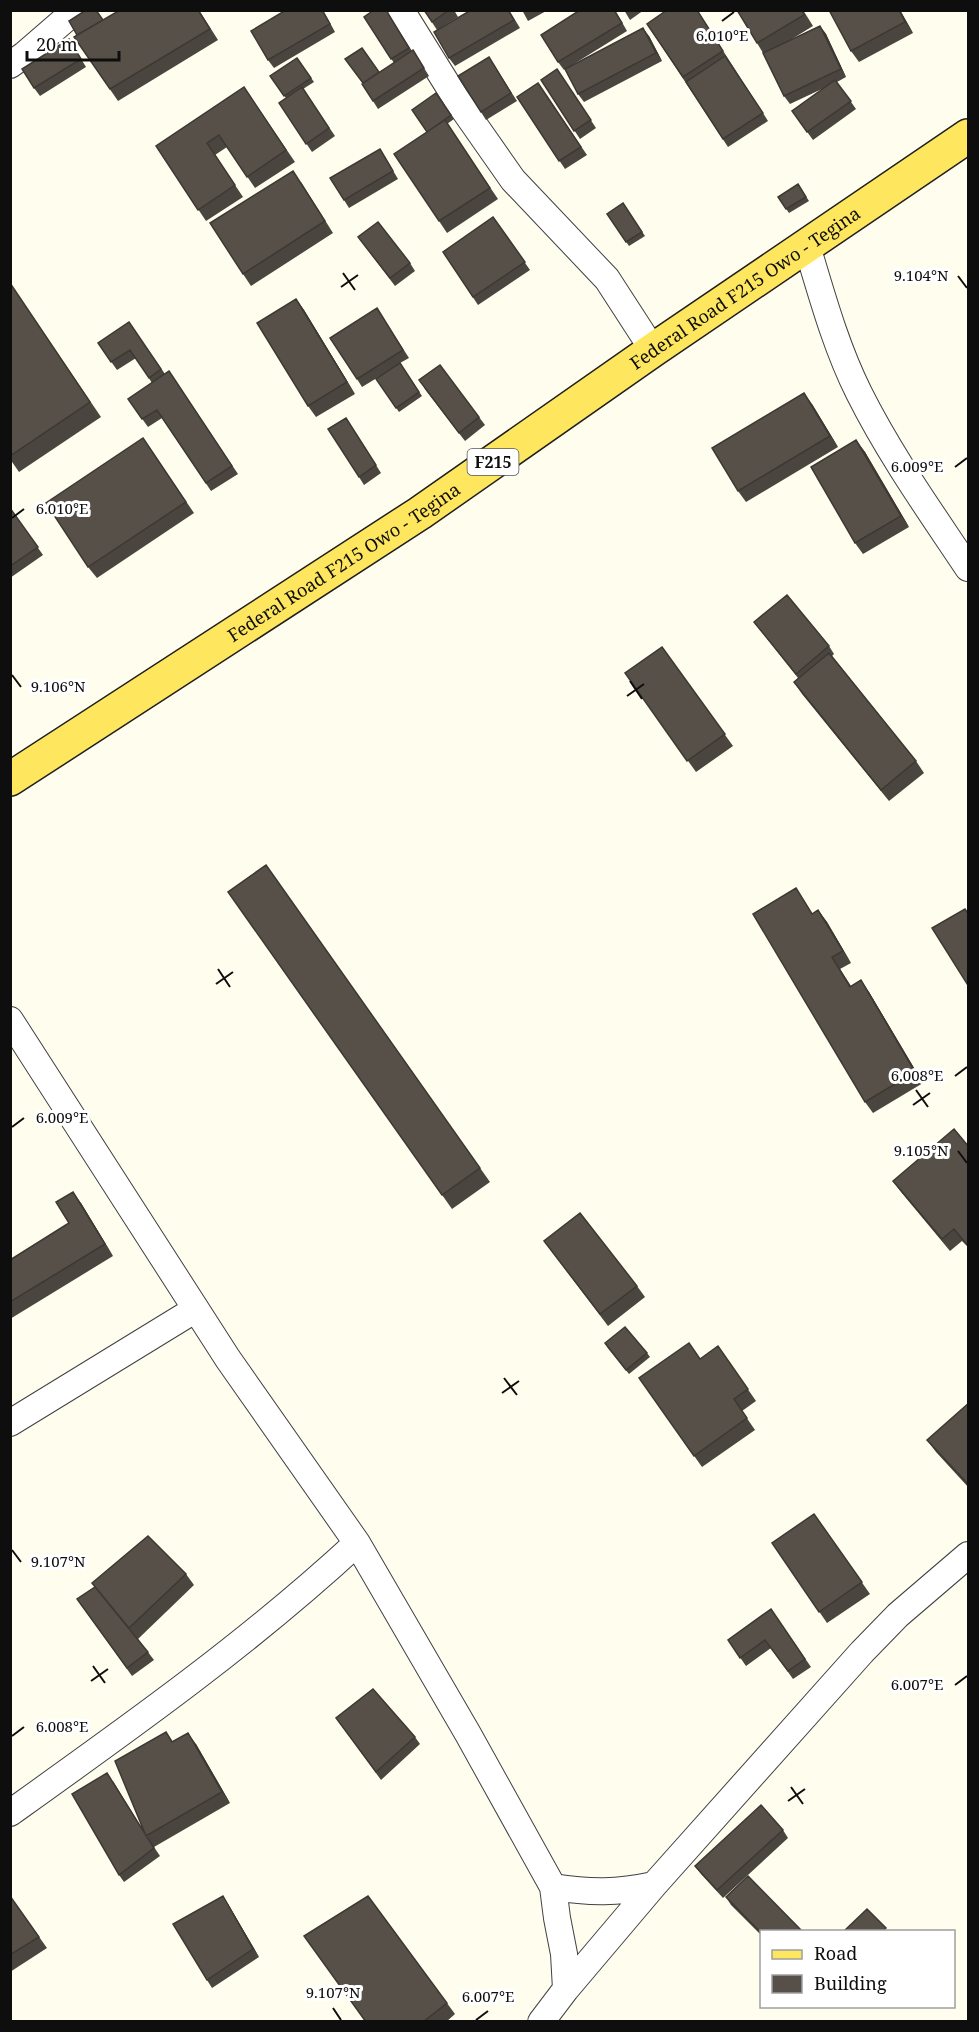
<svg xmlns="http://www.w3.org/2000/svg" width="979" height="2032" viewBox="0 0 979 2032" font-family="'Noto Serif',serif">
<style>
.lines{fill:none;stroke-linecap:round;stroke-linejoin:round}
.minor-casing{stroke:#414141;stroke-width:28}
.primary-casing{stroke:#1f1f1f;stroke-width:36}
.minor{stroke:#fff;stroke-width:26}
.primary{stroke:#fee75f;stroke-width:33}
.wall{fill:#4b453f}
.shaded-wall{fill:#3d3833}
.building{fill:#575049;stroke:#3d3833;stroke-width:1.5}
.ticks{fill:none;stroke:#0e0e0e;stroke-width:2}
.labels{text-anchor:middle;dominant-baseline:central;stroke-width:6;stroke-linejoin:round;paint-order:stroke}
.shield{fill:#fff;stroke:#565656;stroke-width:1.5}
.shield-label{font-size:16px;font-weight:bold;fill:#0e0e0e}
.street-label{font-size:18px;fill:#0e0e0e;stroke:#fff}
.ticks-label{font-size:15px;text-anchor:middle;fill:#0e0e0e;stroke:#fff;stroke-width:6;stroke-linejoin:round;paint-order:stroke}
</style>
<rect width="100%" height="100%" fill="#fffdee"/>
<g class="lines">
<defs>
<path id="minor" d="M401 10 457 100 513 180 607 279 653 350
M10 65 24 55 76 10
M807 246C822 296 836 347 859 393 890 455 930 511 968 568
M10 1020 228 1359 357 1543 468 1734 553 1887 557 1918 564 1954 566 1989
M10 1423 196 1309
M10 1813C129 1728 249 1643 357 1543
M553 1887C591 1893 617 1893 654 1885
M541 2022 566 1989 654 1885 862 1652 898 1615 968 1555"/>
<g id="primary">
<path id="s1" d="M10 779 420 513 653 350 968 136"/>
</g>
</defs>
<!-- minor casing -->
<use href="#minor" class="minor-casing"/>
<!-- primary casing -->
<use href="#primary" class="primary-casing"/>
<!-- minor -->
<use href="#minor" class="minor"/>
<!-- primary -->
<use href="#primary" class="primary"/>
</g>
<!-- wall -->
<path class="wall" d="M120 10H199L218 40 118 101 74 37Z
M286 10H323L335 32 274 68 268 60Z
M386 10 412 51 418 58 429 76 378 109 373 101 379 72 394 63 364 17Z
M424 10H454L458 17 437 30Z
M471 10H509L520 28 455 66 449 58Z
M522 10H548L528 21Z
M615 10 627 31 569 67 649 36 662 61 584 102 578 94 565 69 564 70 558 62Z
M624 10H644L630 20Z
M697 10 768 121 728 147 647 24Z
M803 10 813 26 787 42 820 26 826 34 846 77 837 82 856 109 813 140 792 111 824 88 790 104 784 96 763 53 757 43Z
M829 10H900L913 33 859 62 851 51Z
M69 39 86 67 40 96 34 88Z
M297 58 314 82 303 89 335 136 312 152 279 103 286 98 270 76Z
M494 65 517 101 486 120 481 112Z
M557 69 596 128 580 139 541 80Z
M538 83 587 155 565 169 517 97Z
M244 87 295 162 255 188 227 147 215 155 243 197 206 221 156 146Z
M436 93 454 119 447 124 498 199 447 233 439 221 427 132Z
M385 157 398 179 349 208 344 200Z
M301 182 333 233 251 286 243 274Z
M798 184 809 201 789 213 778 197Z
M623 203 645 236 629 246 607 214Z
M493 217 530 270 478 305 443 252Z
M364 245 410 263 415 271 395 286Z
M10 283 101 417 19 472 10 459Z
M296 299 304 310 355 394 316 417 308 406Z
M377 308 409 358 400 363 422 396 399 412 376 379 400 364 362 387 357 379Z
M129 322 165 374 169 371 238 474 211 491 162 418 148 427 128 399 152 383 136 358 117 370 98 343Z
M424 388 479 417 485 425 465 441Z
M812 404 838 447 746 502 738 491Z
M351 426 381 473 364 485 359 477Z
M143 438 194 513 97 578 88 567Z
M856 440 865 452 909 527 863 554 855 543Z
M10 508 43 555 10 578Z
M754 622 829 646 834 654 832 656 916 761 924 773 889 801 802 694 794 682 798 678Z
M662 647 733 746 696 772 625 673Z
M266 865 490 1182 452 1209 228 892Z
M804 900 812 914 818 910 827 922 851 963 840 969 851 986 869 992 923 1083 873 1113 865 1102Z
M969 1147V1248L962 1241 950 1251 901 1192 893 1181Z
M81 1203 113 1256 10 1319V1260L69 1223Z
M544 1241 637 1286 645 1297 608 1326Z
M718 1346 756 1401 742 1411 755 1430 702 1467 639 1378 700 1359Z
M607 1347 647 1353 650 1357 629 1374Z
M969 1403V1488L936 1452 927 1440Z
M814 1514 870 1594 827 1623 772 1543Z
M186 1574 194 1585 138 1639 154 1660 132 1676 77 1599Z
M771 1609 811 1667 793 1679 771 1648 746 1666 728 1640Z
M336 1718 415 1737 420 1744 381 1780Z
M166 1732 173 1742 196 1744 230 1803 154 1847 160 1856 124 1882 119 1875 113 1781 144 1832Z
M783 1830 788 1838 723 1898 701 1874 695 1866Z
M10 1896 47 1948 10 1972Z
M368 1896 455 2014 446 2022H365Z
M726 1897 762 1932V1936L731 1905Z
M228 1904 259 1957 212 1988 207 1980Z"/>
<!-- shaded-wall -->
<path class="shaded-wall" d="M899 10H900L913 33 905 22Z
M820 26 826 34 846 77 841 69Z
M643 28 649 36 662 61 656 53Z
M296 299 304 310 355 394 347 382Z
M804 393 812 404 838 447 830 436Z
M856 440 865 452 909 527 901 516Z
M818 910 827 922 851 963 843 951Z
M832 957 840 969 858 998 850 987Z
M861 980 869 992 923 1083 915 1072Z
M73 1192 81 1203 113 1256 105 1244Z
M188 1733 196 1744 230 1803 222 1792Z
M223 1896 228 1904 259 1957 253 1949Z"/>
<!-- building -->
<path class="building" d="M86 10H96L103 20 77 35 69 21Z
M120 10H198L210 29 110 89 74 37Z
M286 10H322L330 24 268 60 251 31Z
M374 10H386L409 48 391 59 364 17Z
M424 10H449L432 22Z
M471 10H508L514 20 449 58 434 32Z
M580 10H614L622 23 558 62 541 35Z
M667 10H697L723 51 683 77 647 24Z
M737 10H802L804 15 757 43Z
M829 10H899L905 22 851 51Z
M820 26 841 69 784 96 763 53Z
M643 28 656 53 578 94 565 69Z
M69 39 81 59 34 88 22 69Z
M362 48 379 72 363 83 345 59Z
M413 50 424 68 373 101 362 84Z
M725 56 763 113 723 139 686 82Z
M489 57 511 93 481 112 458 76Z
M297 58 311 78 284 96 270 76Z
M557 69 591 120 574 131 541 80Z
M835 80 851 101 807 132 792 111Z
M538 83 581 147 559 161 517 97Z
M244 87 286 150 247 177 219 135 207 143 235 185 198 210 156 146Z
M302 87 329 128 306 144 279 103Z
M436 93 451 115 427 132 412 110Z
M445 120 490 188 439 221 394 154Z
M380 149 393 171 344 200 330 178Z
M293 171 325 221 243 274 210 223Z
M798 184 806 197 786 209 778 197Z
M623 203 642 232 626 242 607 214Z
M493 217 525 262 473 297 443 252Z
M378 222 410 263 390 278 358 237Z
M10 283 90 402 10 456Z
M296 299 347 382 308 406 257 323Z
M377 308 403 350 357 379 330 338Z
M129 322 161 369 149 378 130 350 111 362 98 343Z
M400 363 419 392 396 408 376 379Z
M440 365 479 417 459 433 419 380Z
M169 371 232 466 206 483 157 410 142 419 128 399Z
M804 393 830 436 738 491 712 448Z
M346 418 376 465 359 477 328 429Z
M143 438 186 502 88 567 46 503Z
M856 440 901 516 855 543 811 467Z
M10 508 38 547 10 566Z
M787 595 829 646 796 674 754 622Z
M662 647 725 734 687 761 625 673Z
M829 653 916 761 881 790 794 682Z
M266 865 480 1168 442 1195 228 892Z
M796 888 812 914 818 910 843 951 832 957 850 987 861 980 915 1072 865 1102 753 914Z
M965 909 969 915V987L932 928Z
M954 1129 969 1147V1247L954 1229 942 1239 893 1181Z
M73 1192 105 1244 10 1302V1260L69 1223 56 1202Z
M580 1213 637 1286 600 1314 544 1241Z
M625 1327 647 1353 626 1370 605 1343Z
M689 1343 700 1359 718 1346 748 1389 734 1399 747 1418 694 1456 639 1378Z
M969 1403V1481L967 1483 927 1440Z
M814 1514 862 1582 819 1612 772 1543Z
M148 1536 186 1574 129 1628 92 1583Z
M95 1587 148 1652 127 1668 77 1599Z
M771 1609 805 1659 788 1671 765 1640 740 1658 728 1640Z
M373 1689 415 1737 376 1772 336 1718Z
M166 1732 172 1742 188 1733 222 1792 146 1836 115 1761Z
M107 1773 154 1848 119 1875 72 1794Z
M761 1805 783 1830 717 1890 695 1866Z
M748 1876 802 1931V1932H762V1934L726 1897Z
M10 1896 39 1937 10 1955Z
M223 1896 253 1949 207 1980 173 1924Z
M368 1896 447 2003 423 2022H366L304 1936Z
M867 1909 886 1928 882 1932H843Z"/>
<!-- ticks -->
<path class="ticks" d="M722 21 734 12M343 273 355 290M958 276 967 288M341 287 358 275M955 467 967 458M12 518 24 509M12 675 21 687M630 681 642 699M627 696 644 684M218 969 230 987M216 984 233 972M955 1076 967 1067M916 1090 928 1107M913 1105 930 1093M12 1127 24 1118M958 1151 967 1163M504 1378 517 1395M502 1393 519 1381M12 1550 21 1562M93 1666 105 1683M91 1681 108 1669M955 1685 967 1676M12 1736 24 1727M791 1787 803 1804M788 1801 805 1789M333 2008 341 2020M476 2020 488 2011"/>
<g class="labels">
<!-- shield labels -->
<rect class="shield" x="467.5" y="449" width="51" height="26" rx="4.5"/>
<g class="shield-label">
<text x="493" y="462">F215</text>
</g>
<!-- street labels -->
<g class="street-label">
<text stroke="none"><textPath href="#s1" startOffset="884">Federal Road F215 Owo - Tegina</textPath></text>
<text stroke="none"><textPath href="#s1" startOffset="398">Federal Road F215 Owo - Tegina</textPath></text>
</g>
</g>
<g class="ticks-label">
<text x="722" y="41">6.010°E</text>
<text x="921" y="281">9.104°N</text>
<text x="917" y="472">6.009°E</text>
<text x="62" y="514">6.010°E</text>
<text x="58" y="692">9.106°N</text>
<text x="917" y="1081">6.008°E</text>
<text x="62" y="1123">6.009°E</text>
<text x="921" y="1156">9.105°N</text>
<text x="58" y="1567">9.107°N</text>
<text x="917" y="1690">6.007°E</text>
<text x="62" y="1732">6.008°E</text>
<text x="333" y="1998">9.107°N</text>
<text x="488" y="2002">6.007°E</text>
</g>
<!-- border -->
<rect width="979" height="2032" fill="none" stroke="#0e0e0e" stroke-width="24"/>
<!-- legend -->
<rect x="760" y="1930" width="195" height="78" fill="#ffffff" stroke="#9f9f9f" stroke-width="1.5"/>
<rect x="772" y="1950" width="30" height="9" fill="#fee75f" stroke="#9f9f9f" stroke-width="1.5"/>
<text x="814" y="1960" font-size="18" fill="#0e0e0e">Road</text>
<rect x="772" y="1975" width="30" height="18" fill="#575049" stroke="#9f9f9f" stroke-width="1.5"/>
<text x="814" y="1990" font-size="18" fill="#0e0e0e">Building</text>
<!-- scale -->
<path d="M27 51v9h92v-9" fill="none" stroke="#0e0e0e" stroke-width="3"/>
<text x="36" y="51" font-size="18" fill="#0e0e0e" stroke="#ffffff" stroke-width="4.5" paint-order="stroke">20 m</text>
</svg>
